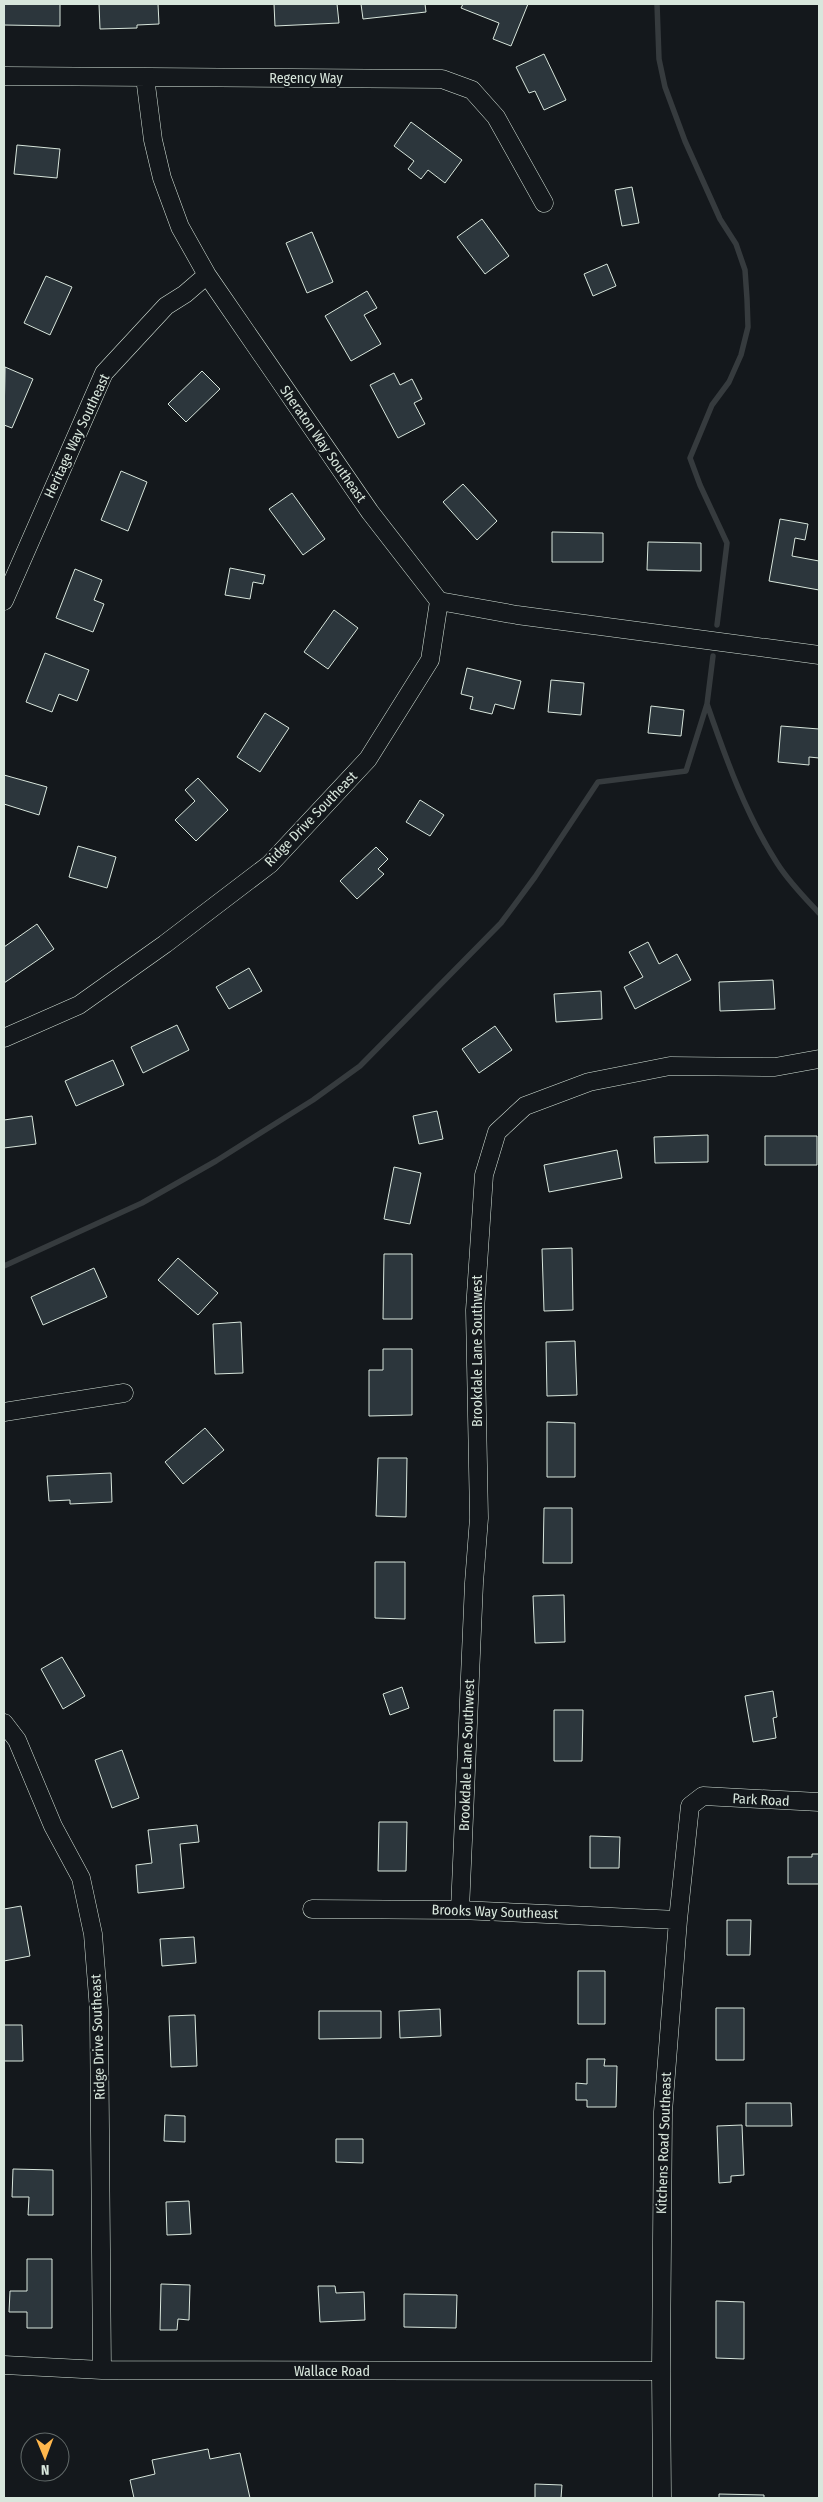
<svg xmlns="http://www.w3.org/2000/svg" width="823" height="2502" viewBox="0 0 823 2502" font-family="'Fira Sans Condensed',sans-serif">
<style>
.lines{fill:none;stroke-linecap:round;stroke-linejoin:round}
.stream{stroke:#363b3e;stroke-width:5.5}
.building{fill:#2c363c;stroke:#d8e6dc}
.street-casing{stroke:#d8e6dc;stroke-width:19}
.street{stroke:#14181c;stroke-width:18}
.labels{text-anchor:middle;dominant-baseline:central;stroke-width:4;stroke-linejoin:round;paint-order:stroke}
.street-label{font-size:14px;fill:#d8e6dc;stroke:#14181c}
</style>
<rect width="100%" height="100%" fill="#14181c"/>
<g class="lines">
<!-- stream -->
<path class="stream" d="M657 4 659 59 665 87 685 141 720 219 736 244 745 270 747 299 748 327 741 355 729 382 712 405 690 458 700 485 727 543 717 625
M707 704C726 759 746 815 777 863 789 882 804 897 819 913
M4 1266 142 1203 216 1161 313 1100 360 1066 501 923 535 877 598 782 686 771 707 704 713 656"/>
</g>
<!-- building -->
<path class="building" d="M4 4H60V26L4 25Z
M99 4H158L159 24 137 25V28L100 29Z
M274 4H337L339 23 275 26Z
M361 4H425L426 12 363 19Z
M463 4H528L511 46 493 39 499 23 461 8Z
M544 54 566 100 544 110 535 91 529 93 516 67Z
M411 122 462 160 445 183 428 170 421 179 408 169 414 161 394 146Z
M17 145 60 149 57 178 14 174Z
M632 187 639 223 622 226 615 190Z
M482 219 509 256 485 274 457 237Z
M312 232 333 282 307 293 286 243Z
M607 264 616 286 593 296 584 274Z
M46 276 72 287 50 335 24 323Z
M367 291 377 308 364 315 381 344 351 361 325 316Z
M5 367 33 379 12 428 4 425Z
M202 371 220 389 186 422 168 404Z
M394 373 400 385 412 379 422 399 414 403 425 424 398 438 370 385Z
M121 471 147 482 128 531 101 520Z
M463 484 497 521 477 540 443 502Z
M292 493 325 539 303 555 269 509Z
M780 519 808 524 805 540 795 538 792 556 819 561V590L769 581Z
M552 532 603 533V562H552Z
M648 542 701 543V571L647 570Z
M230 568 265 575 263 584 253 582 250 599 225 595Z
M75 569 102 580 94 600 104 604 93 632 56 618Z
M334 610 358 628 328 669 304 652Z
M45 653 89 670 77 701 59 694 52 712 26 702Z
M467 668 521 681 514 709 495 704 492 714 470 709 473 697 461 694Z
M551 680 584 683 581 715 548 712Z
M651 706 684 710 681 736 648 733Z
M265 713 289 728 260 772 237 757Z
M781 726 819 729V758L809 757V765L778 762Z
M4 775 47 787 39 815 4 804Z
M198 778 228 810 196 841 175 820 195 801 185 790Z
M420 800 444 815 430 836 406 822Z
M78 846 116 857 107 888 69 877Z
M376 847 388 859 378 869 384 874 357 899 340 881Z
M37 924 54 949 4 983V947Z
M648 942 659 964 677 954 691 980 635 1009 624 987 643 977 629 952Z
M249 968 262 991 229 1009 216 987Z
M773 980 775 1009 720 1011 719 982Z
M601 991 602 1019 556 1022 554 994Z
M177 1025 189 1050 143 1073 131 1047Z
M495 1026 512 1050 479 1073 462 1049Z
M113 1060 124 1085 76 1106 65 1081Z
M437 1111 443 1139 419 1144 413 1116Z
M32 1116 36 1144 4 1148V1120Z
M708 1135V1162L655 1163 654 1137Z
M765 1136H817V1165H765Z
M617 1150 622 1178 549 1192 544 1165Z
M394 1167 421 1173 410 1224 384 1219Z
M572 1248 573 1310 544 1311 542 1249Z
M384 1254H412V1319H383Z
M178 1258 218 1293 198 1315 158 1280Z
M94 1268 107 1297 43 1325 31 1297Z
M241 1322 243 1373 215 1374 213 1324Z
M575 1341 577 1395 547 1396 546 1342Z
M383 1349H412V1415L369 1416V1370H383Z
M547 1422 575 1423V1477H547Z
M205 1428 224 1450 183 1484 165 1462Z
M378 1458H407L406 1517 376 1516Z
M111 1473 112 1502 70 1504V1500L49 1501 47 1476Z
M544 1508H572V1563H543Z
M375 1562H405V1619L375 1618Z
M564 1595 565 1642 535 1643 533 1596Z
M62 1657 85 1696 63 1709 41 1669Z
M402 1687 409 1708 390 1715 383 1694Z
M773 1691 777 1717 773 1718 776 1738 753 1742 745 1696Z
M554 1710H583L582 1761H554Z
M122 1750 139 1798 112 1808 95 1760Z
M379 1822H407L406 1871H378Z
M197 1825 199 1842 180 1844 184 1888 138 1893 136 1865 152 1863 148 1830Z
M590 1836 620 1837 619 1868H590Z
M812 1854H819V1884H788V1857H812Z
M21 1906 30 1956 4 1961V1909Z
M727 1920H751L750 1955H727Z
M194 1937 196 1963 162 1966 160 1939Z
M578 1971H605V2024H578Z
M716 2008H744V2060H716Z
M440 2009 441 2036 400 2038 399 2011Z
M319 2011H381V2038L319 2039Z
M195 2015 197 2066 171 2067 169 2016Z
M4 2025H22L23 2061H4Z
M587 2059H605L604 2066H617L616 2107H587V2100H576V2083L587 2084Z
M746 2103H791L792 2126H746Z
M165 2115 185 2116V2142L164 2141Z
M742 2125 744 2175 731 2176V2182L719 2183 717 2126Z
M336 2139H363V2163L336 2162Z
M13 2169 53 2170V2215H28L29 2197H12Z
M189 2201 191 2234 167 2235 166 2202Z
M27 2259H52V2328H27V2312H9L10 2291H27Z
M161 2284 190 2285 189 2320 178 2319 177 2330H160Z
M318 2286H335L336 2293 364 2292 365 2320 320 2322Z
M404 2294 457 2295 456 2328 404 2327Z
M716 2301 744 2302V2359L716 2358Z
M208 2449 210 2459 240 2453 250 2498H134L130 2480 155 2474 152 2460Z
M535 2484 562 2485 561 2498H535Z
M719 2494 764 2495V2498H719Z"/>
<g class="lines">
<defs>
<path id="street" d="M4 76 442 79 472 90 496 117 544 203
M145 77 153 140 162 178 180 227 207 275 370 512 439 601 517 615 819 655
M4 601 104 373 166 306 185 294 207 275
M4 1038 79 1005 165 944 270 864 368 759 430 660 439 601
M4 1412 124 1393
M4 1723 17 1740 53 1826 81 1878 93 1934 99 2010 102 2370
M312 1909 460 1910 678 1920
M460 1910 474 1583 479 1518 475 1310 484 1175 497 1132 525 1106 589 1082 670 1066 775 1067 819 1059
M4 2365 102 2370 661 2371
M662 2498 661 2371 663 2112 678 1920 690 1806 703 1796 819 1802"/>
</defs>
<!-- street casing -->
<use href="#street" class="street-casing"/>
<!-- street -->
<use href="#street" class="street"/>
</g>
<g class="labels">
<!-- street labels -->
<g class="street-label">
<text x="306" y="78">Regency Way</text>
<text transform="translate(77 436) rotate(-65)">Heritage Way Southeast</text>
<text transform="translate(323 444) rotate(55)">Sheraton Way Southeast</text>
<text transform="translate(311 819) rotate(-46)">Ridge Drive Southeast</text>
<text transform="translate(477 1351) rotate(-90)">Brookdale Lane Southwest</text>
<text transform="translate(467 1755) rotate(-88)">Brookdale Lane Southwest</text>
<text transform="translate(761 1800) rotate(3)">Park Road</text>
<text transform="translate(495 1912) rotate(2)">Brooks Way Southeast</text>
<text transform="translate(98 2037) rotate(-92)">Ridge Drive Southeast</text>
<text transform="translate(664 2143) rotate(-88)">Kitchens Road Southeast</text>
<text x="332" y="2371">Wallace Road</text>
</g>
</g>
<!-- border -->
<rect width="823" height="2502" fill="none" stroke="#d8e6dc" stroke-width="10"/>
<!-- north arrow -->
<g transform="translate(45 2457) rotate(179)"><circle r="24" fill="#14181c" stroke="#626a69"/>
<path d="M0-4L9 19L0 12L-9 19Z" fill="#ffb74d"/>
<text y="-8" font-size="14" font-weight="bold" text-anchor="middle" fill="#d8e6dc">N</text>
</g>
</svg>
